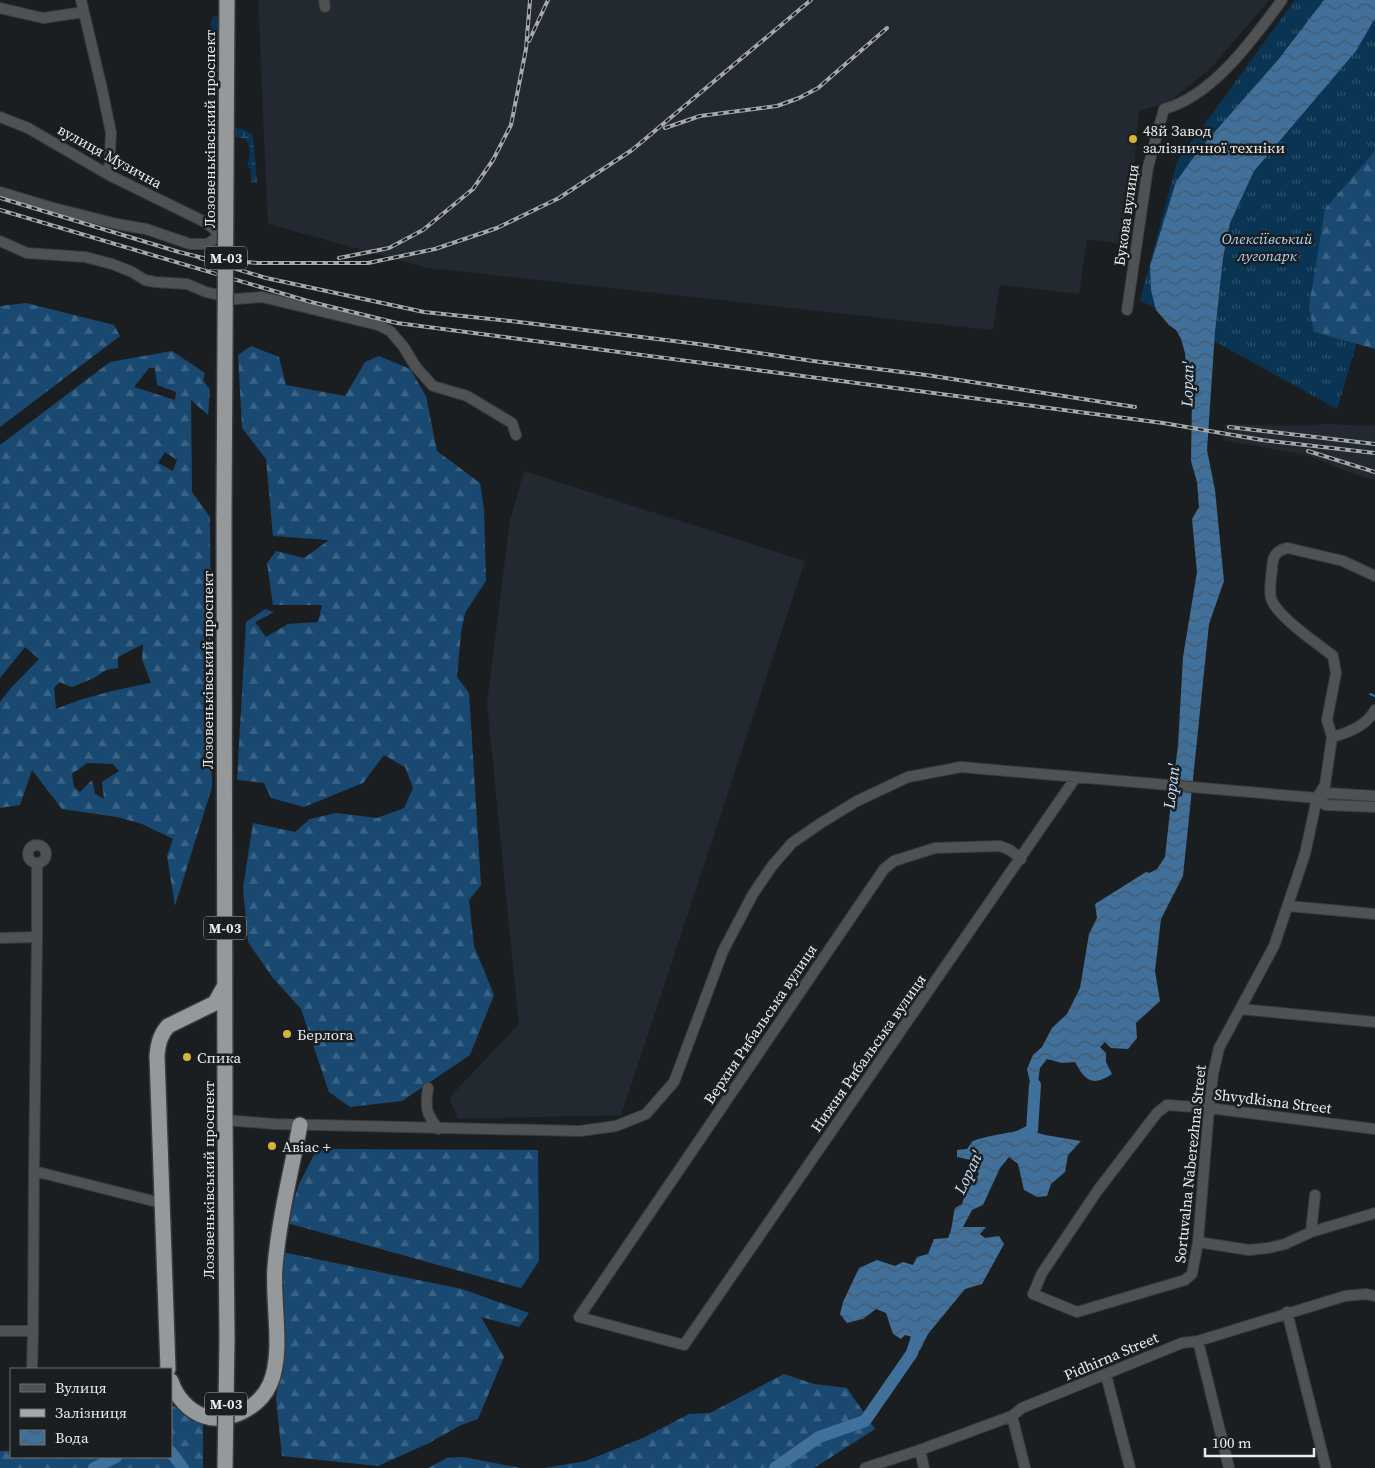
<svg xmlns="http://www.w3.org/2000/svg" width="1375" height="1468" viewBox="0 0 1375 1468" font-family="'Source Serif 4',serif">
<style>
.built{fill:#222930}
.grass{fill:url(#grass-tufts)}
.forest{fill:url(#forest-firs);fill-rule:evenodd}
.wetland{fill:url(#wetland-marsh)}
.water{fill:url(#water-waves)}
.lines{fill:none;stroke-linecap:round;stroke-linejoin:round}
.stream{stroke:#41709a;stroke-width:2}
.river{stroke:#41709a;stroke-width:12}
.minor-casing{stroke:#383b3e;stroke-width:12}
.highway-casing{stroke:#383b3e;stroke-width:18}
.minor{stroke:#505153;stroke-width:10}
.highway{stroke:#95999c;stroke-width:15}
.rail-casing{stroke:#a6a8aa;stroke-width:4}
.rail{stroke:#1b1e21;stroke-width:2;stroke-dasharray:5.5;stroke-linecap:butt}
.highway-bridge-casing{stroke:#383b3e;stroke-width:18;stroke-linecap:butt}
.highway-bridge{stroke:#95999c;stroke-width:15}
.poi-dot{fill:#d2b736;stroke:#1b1e21;stroke-width:2}
.labels{text-anchor:middle;dominant-baseline:central;stroke-width:5;stroke-linejoin:round;paint-order:stroke}
.shield{fill:#1b1e21;stroke:#acaeb0;stroke-width:1}
.shield-label{font-size:14px;font-weight:bold;fill:#eaecee}
.street-label{font-size:15px;fill:#eaecee;stroke:#1b1e21}
.poi-label{font-size:15px;fill:#eaecee;stroke:#1b1e21;text-anchor:start}
.park-label{font-size:15px;font-style:italic;fill:#acd5fb;stroke:#1b1e21}
.water-label{font-size:16px;font-style:italic;fill:#c6e1fa;stroke:#1b1e21}
</style>
<defs>
<pattern id="grass-tufts" width="24" height="20" patternUnits="userSpaceOnUse" patternTransform="scale(1.25)"><rect width="24" height="20" fill="#0a3453"/><path d="M3 7l-1-3M5 7V3M7 7l1-3M15 17l-1-3M17 17v-4M19 17l1-3" fill="none" stroke="#2e526c"/></pattern>
<pattern id="forest-firs" width="22" height="20" patternUnits="userSpaceOnUse" patternTransform="scale(1.25)"><rect width="22" height="20" fill="#194970"/><path d="M5 1l3.5 6h-7zM16 11l3.5 6h-7z" fill="#3b6385"/></pattern>
<pattern id="wetland-marsh" width="20" height="14" patternUnits="userSpaceOnUse" patternTransform="scale(1.25)"><rect width="20" height="14" fill="#0a3453"/><path d="M1 5h8M5 5V1M11 12h8M15 12V8" fill="none" stroke="#2e526c"/></pattern>
<pattern id="water-waves" width="16" height="10" patternUnits="userSpaceOnUse" patternTransform="scale(1.25)"><rect width="16" height="10" fill="#41709a"/><path d="M0 5q4-4 8 0t8 0" fill="none" stroke="#44596c"/></pattern>
</defs>
<rect width="100%" height="100%" fill="#1b1e21"/>
<!-- built -->
<path class="built" d="M258 0H1269L1211 68 1173 99 1164 104 1139 111 1127 245 1087 239 1079 294 1000 285 993 330 428 268 268 224Z
M1225 424 1292 426 1329 424 1375 426V480L1351 473 1306 455 1223 440Z
M524 471 805 561 621 1115 458 1119 449 1098 519 1024 487 703 510 520Z"/>
<!-- grass -->
<path class="grass" d="M1295 0H1375V282L1337 409 1140 300 1177 162Z"/>
<!-- forest -->
<path class="forest" d="M1375 151V349L1314 332 1309 307 1325 209Z
M26 303 114 325 120 336 0 427V306Z
M251 346 279 357 286 385 345 396 365 362 379 356 410 369 426 396 437 451 480 483 484 510 486 581 465 613 461 633 457 677 469 693 481 885 469 900 474 946 494 995 470 1055 402 1101 350 1107 329 1092 301 1009 273 978 248 942 243 888 253 823 295 832 310 819 336 813 377 818 404 808 413 788 405 767 384 755 363 783 304 807 271 798 264 783 237 780 246 622 265 609 274 612 255 622 266 637 288 624 318 622 322 605H273L267 563 276 551 304 558 329 540 273 536 266 459 242 428 238 355Z
M172 351 205 373 203 380 210 390 208 415 191 400 192 492 210 517 212 787 175 906 167 856 173 839 142 824 117 817 62 809 32 770 20 805 0 808V702L10 689 39 659 25 647 0 678V445L110 362ZM149 368H155L157 385 176 392 175 400 134 387ZM165 452 177 460 173 471 158 463ZM143 644 142 659 151 683C119 689 86 696 56 709L54 688 59 682 72 687 94 678 106 670 118 668V657ZM87 763 113 764 119 771 102 782 104 799 95 794 92 780 80 792 74 787 72 774Z
M317 1149 538 1150 539 1261 521 1288 287 1223 299 1184Z
M282 1252 462 1289 529 1313 519 1327 481 1317 504 1357 478 1419 461 1425 429 1443 378 1466 282 1456 276 1399 285 1327Z
M784 1374 814 1384 847 1388 875 1429 814 1468H544L586 1461 643 1438 689 1414 710 1413Z
M174 1406 203 1424V1468H0V1451H11V1457H171V1407Z
M463 1457 521 1468H428L447 1458Z"/>
<!-- wetland -->
<path class="wetland" d="M218 16 220 20C220 34 221 49 220 64 218 81 212 111 222 126L245 130 253 136 257 183 251 182V171L247 163C252 156 250 147 246 139L219 132 210 122 211 85 208 79 213 48 209 38 212 17Z"/>
<!-- water -->
<path class="water" d="M1324 0H1375V18L1356 51 1254 171 1230 223 1223 258 1215 332 1207 450 1215 490 1224 581 1209 624 1183 876 1161 919 1155 971 1160 1001 1136 1023 1137 1038 1128 1049 1111 1048 1105 1042 1100 1047 1106 1053V1062L1112 1074C1093 1087 1085 1081 1075 1062L1062 1063 1047 1059 1040 1068 1035 1104 1027 1069 1033 1055 1042 1047 1052 1028 1067 1014 1080 988 1089 934 1097 918 1095 904 1146 872 1149 873 1157 869 1165 857 1173 784 1178 746 1183 657 1197 572 1192 519 1199 507 1197 482 1191 461 1192 398 1189 375 1186 368 1185 353 1181 339 1176 330 1169 325 1156 310 1151 290 1150 266 1176 182 1198 151 1278 60Z
M1025 1129 1045 1135 1081 1141 1068 1155 1065 1172 1051 1184 1047 1196 1037 1197 1024 1190 1018 1164 1009 1157 1000 1168 983 1205 972 1210 963 1227H986L980 1234 985 1238 999 1236 1004 1244 982 1284 965 1289 928 1334 920 1350 912 1353V1337L905 1335 901 1339 893 1334 886 1313 876 1309 863 1319 847 1323 840 1314 843 1302 859 1268 877 1260 895 1266 903 1262 913 1265 917 1257 928 1254 934 1239 948 1238C953 1228 952 1219 955 1208L962 1204 966 1192 979 1174 971 1160 957 1157V1150L967 1149C968 1148 971 1143 972 1142 977 1137 1015 1132 1025 1129Z"/>
<g class="lines">
<!-- stream -->
<path class="stream" d="M1370 694 1375 696"/>
<!-- river -->
<path class="river" d="M1016 1138 1032 1130 1035 1085
M171 1452 183 1468
M94 1468 116 1457
M775 1468 819 1437 865 1421 912 1353 917 1337"/>
<defs>
<path id="minor" d="M81 0 102 89 111 133 109 175
M324 0 325 7
M0 8 43 18 84 12
M0 117 28 128 109 175 205 222 214 229 217 234 215 239 207 244H190L146 229 117 224 50 207 0 192
M0 241 27 253 85 257 112 264 132 272 145 280 155 282 187 284 206 292 235 299 262 297 378 325 390 331 403 346 416 367 433 386 467 396 512 423 516 435
M1127 310 1148 167 1164 109C1213 96 1253 39 1282 0
M1375 576 1343 561 1288 548C1275 550 1272 558 1272 570 1271 578 1269 590 1271 598 1275 615 1318 644 1333 656L1336 673 1327 720 1332 737 1325 785 1317 798 1305 854 1274 946 1219 1048 1213 1074 1209 1108 1198 1242 1192 1274 1185 1280 1077 1312 1033 1294 1042 1273 1098 1190 1157 1113 1167 1105 1209 1108 1375 1129
M1332 737C1348 733 1367 725 1375 710
M1317 798 1326 805 1375 807
M28 854a9 9 0 1 1 18 0a9 9 0 1 1-18 0Z
M1021 859 1010 850 1000 846 935 848 894 861 884 869 579 1317 684 1345 1076 777
M37 863V937
M1288 906 1375 914
M0 938 37 937 34 1171 161 1203
M1240 1009 1375 1022
M428 1088C425 1108 426 1113 438 1129
M225 1120 275 1124 580 1131 616 1126 646 1114 674 1082 723 951 753 894 772 866 792 843 821 823 857 801 908 777 961 767 1317 798 1328 793 1375 796
M1311 1232 1315 1195
M1198 1242 1249 1250 1268 1248 1285 1244 1311 1232 1375 1213
M1287 1312 1326 1468
M0 1331H33L34 1171
M1198 1341 1229 1468
M32 1369 33 1331
M1106 1375 1130 1468
M1012 1416 1025 1468
M920 1450 924 1468
M865 1468 920 1450 1012 1416 1022 1408 1182 1343 1198 1341 1345 1296 1366 1294 1375 1296"/>
<path id="highway" d="M224 517 225 1120 227 1339
M168 1369 157 1056C158 1044 160 1035 168 1026L215 1003 224 987
M171 1381C176 1396 188 1411 204 1416 229 1424 260 1407 270 1384 284 1353 272 1301 275 1267 279 1219 291 1172 300 1125"/>
</defs>
<!-- minor casing -->
<use href="#minor" class="minor-casing"/>
<!-- highway casing -->
<use href="#highway" class="highway-casing"/>
<!-- minor -->
<use href="#minor" class="minor"/>
<!-- highway -->
<use href="#highway" class="highway"/>
<defs>
<path id="rail" d="M529 41 548 0
M665 128 700 116 777 106 799 98 818 88 887 28
M0 198 179 252 207 259
M0 210 311 302 397 323 1163 423 1262 440 1375 453
M200 258 266 278 424 312 519 322 698 344 813 361 926 375 1135 407
M339 258 389 248 423 230 473 189 493 160 511 125 526 49 530 0
M229 261 258 263H368L435 249 497 228 559 198 632 150 811 0
M1229 427 1375 444
M1308 451 1375 472"/>
</defs>
<!-- rail casing -->
<use href="#rail" class="rail-casing"/>
<!-- rail -->
<use href="#rail" class="rail"/>
<defs>
<path id="highway-bridge" d="M224 517 227 0
M225 1468 227 1339"/>
</defs>
<!-- highway-bridge casing -->
<use href="#highway-bridge" class="highway-bridge-casing"/>
<!-- highway-bridge -->
<use href="#highway-bridge" class="highway-bridge"/>
</g>
<!-- markers -->
<g class="poi-dot">
<circle cx="1133" cy="139" r="5"/>
<circle cx="287" cy="1034" r="5"/>
<circle cx="187" cy="1057" r="5"/>
<circle cx="272" cy="1146" r="5"/>
</g>
<g class="labels">
<!-- shield labels -->
<g class="shield">
<rect x="205" y="246.5" width="42" height="23" rx="4"/>
<rect x="204" y="916.5" width="42" height="23" rx="4"/>
<rect x="205" y="1392.5" width="42" height="23" rx="4"/>
</g>
<g class="shield-label">
<text x="226" y="258">М-03</text>
<text x="225" y="928">М-03</text>
<text x="226" y="1404">М-03</text>
</g>
<!-- street labels -->
<g class="street-label">
<text transform="translate(209 129) rotate(-90)">Лозовеньківський проспект</text>
<text transform="translate(110 156) rotate(29)">вулиця Музична</text>
<text transform="translate(1126 215) rotate(-82)">Букова вулиця</text>
<text transform="translate(207 670) rotate(-90)">Лозовеньківський проспект</text>
<text transform="translate(760 1024) rotate(-56)">Верхня Рибальська вулиця</text>
<text transform="translate(868 1053) rotate(-55)">Нижня Рибальська вулиця</text>
<text transform="translate(1273 1101) rotate(7)">Shvydkisna Street</text>
<text transform="translate(1190 1164) rotate(-84)">Sortuvalna Naberezhna Street</text>
<text transform="translate(208 1180) rotate(-90)">Лозовеньківський проспект</text>
<text transform="translate(1111 1356) rotate(-23)">Pidhirna Street</text>
</g>
<!-- poi labels -->
<g class="poi-label">
<text x="1143" y="130">48й Завод<tspan x="1143" dy="17">залізничної техніки</tspan></text>
<text x="297" y="1034">Берлога</text>
<text x="197" y="1057">Спика</text>
<text x="282" y="1146">Авiас +</text>
</g>
<!-- park labels -->
<g class="park-label">
<text x="1267" y="238">Олексіївський<tspan x="1267" dy="17">лугопарк</tspan></text>
</g>
<!-- water labels -->
<g class="water-label">
<text transform="translate(1187 384) rotate(-88)">Lopan'</text>
<text transform="translate(1171 786) rotate(-83)">Lopan'</text>
<text transform="translate(968 1172) rotate(-64)">Lopan'</text>
</g>
</g>
<!-- legend -->
<rect x="10" y="1368" width="162" height="90" fill="#1b1e21" stroke="#6e7073"/>
<rect x="20" y="1384" width="25" height="8" fill="#505153" stroke="#6e7073"/>
<text x="55" y="1393" font-size="15" fill="#eaecee">Вулиця</text>
<rect x="20" y="1409" width="25" height="8" fill="#a6a8aa" stroke="#6e7073"/>
<text x="55" y="1418" font-size="15" fill="#eaecee">Залізниця</text>
<rect x="20" y="1430" width="25" height="15" fill="url(#water-waves)" stroke="#6e7073"/>
<text x="55" y="1443" font-size="15" fill="#eaecee">Вода</text>
<!-- scale -->
<path d="M1205 1448v8h109v-8" fill="none" stroke="#eaecee" stroke-width="2.5"/>
<text x="1212" y="1448" font-size="15" fill="#eaecee" stroke="#1b1e21" stroke-width="4" paint-order="stroke">100 m</text>
</svg>
